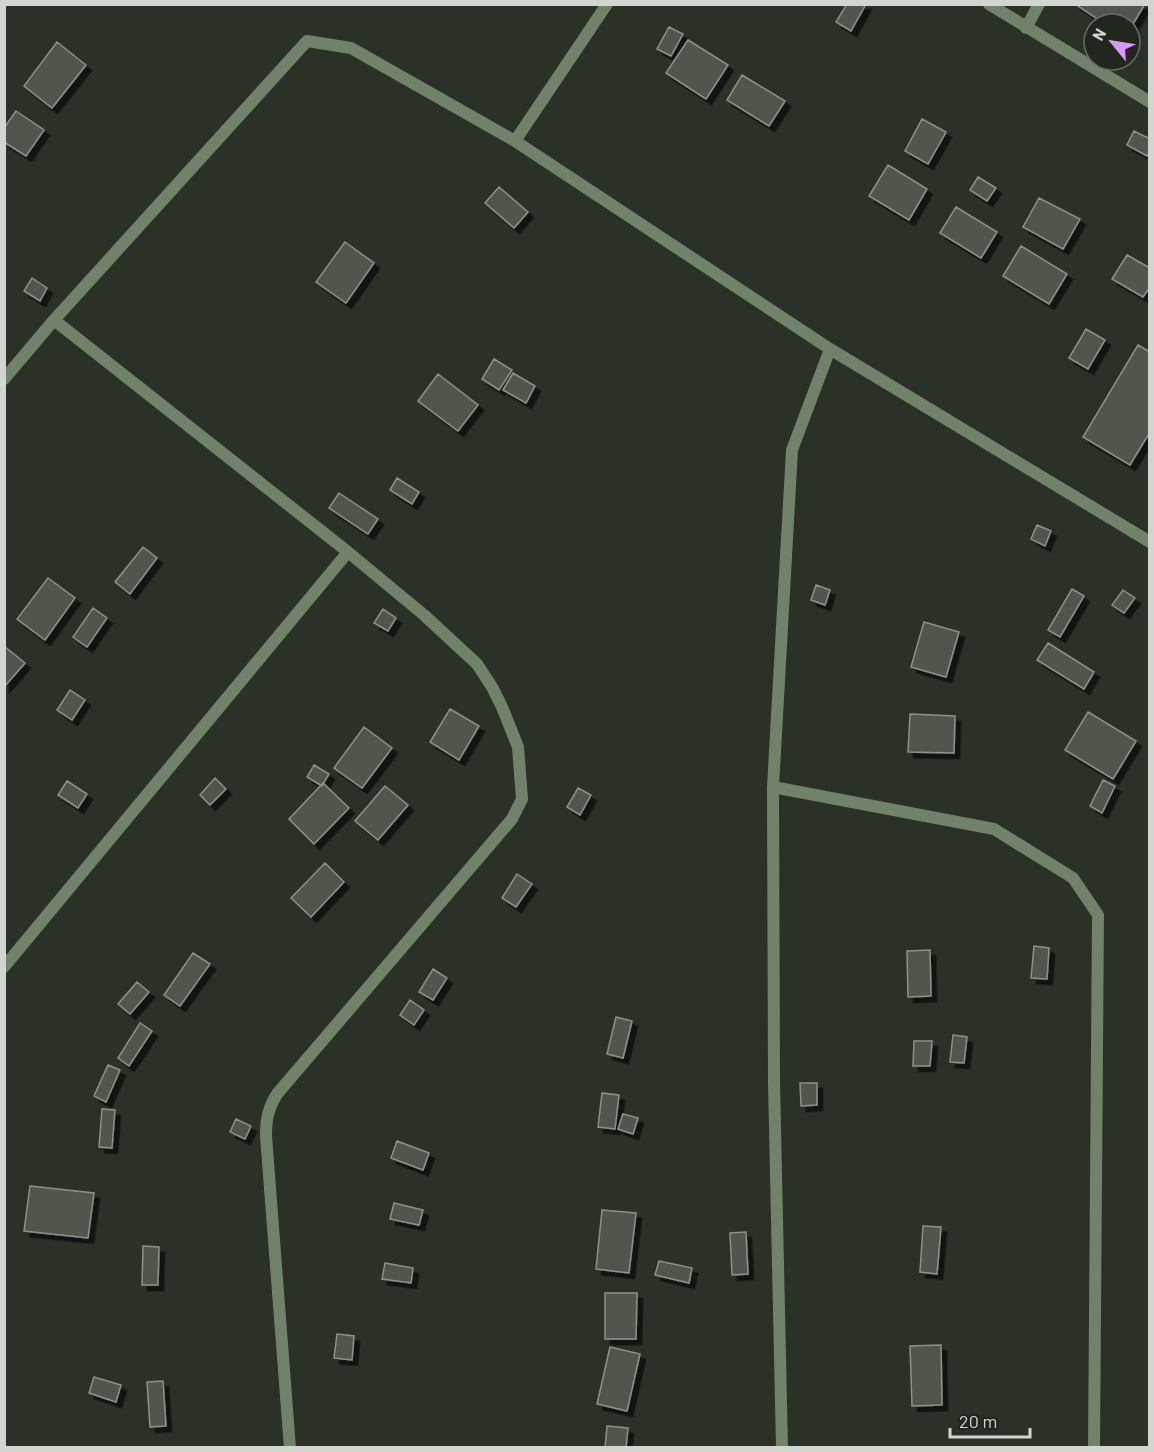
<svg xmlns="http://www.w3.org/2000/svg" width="1154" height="1452" viewBox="0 0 1154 1452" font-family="Barlow,sans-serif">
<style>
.building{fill:#4f564c;stroke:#8b9387;stroke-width:1.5;filter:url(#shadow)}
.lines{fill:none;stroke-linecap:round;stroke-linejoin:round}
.service{stroke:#71826a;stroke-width:12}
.minor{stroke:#71826a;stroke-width:12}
</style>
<defs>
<filter id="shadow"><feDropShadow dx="5.5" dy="5.5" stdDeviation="0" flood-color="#0009"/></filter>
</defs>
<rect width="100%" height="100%" fill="#2a3127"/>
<!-- building -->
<path class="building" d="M847 4H866L851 31 836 22Z
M1075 4H1145L1130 29V24H1105Z
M669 27 683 34 671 56 657 49Z
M688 40 728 65 706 99 666 73Z
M57 42 86 65 52 108 24 86Z
M742 75 785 101 769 126 727 100Z
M16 111 44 130 26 156 4 142V128Z
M922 119 946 132 928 164 905 151Z
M1134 131 1150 139V151L1147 156 1127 145Z
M888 165 927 189 909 220 869 196Z
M978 177 996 188 987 201 970 190Z
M499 187 528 212 514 228 485 203Z
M1039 198 1080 219 1063 249 1023 227Z
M956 207 997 232 981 258 940 233Z
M345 242 374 263 346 303 316 282Z
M1021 246 1067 274 1049 304 1003 276Z
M1127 255 1150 268V287L1143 297 1112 279Z
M32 278 47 288 40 301 24 291Z
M1086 329 1105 340 1088 369 1069 358Z
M1138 345 1150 352V432L1130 465 1083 437Z
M494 359 512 370 499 390 482 379Z
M513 373 535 386 526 403 503 390Z
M438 374 478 405 458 431 418 401Z
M397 478 419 492 412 504 390 490Z
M339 493 378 519 368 534 329 508Z
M1037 525 1051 531 1045 546 1031 539Z
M143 547 157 558 130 594 115 582Z
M48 578 75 598 45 640 17 619Z
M816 585 830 590 825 605 811 600Z
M1072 589 1084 596 1060 637 1048 630Z
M1123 590 1135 598 1124 613 1112 605Z
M93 608 107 618 87 647 73 637Z
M383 609 396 618 388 631 374 623Z
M924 622 959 632 946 677 911 667Z
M1048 643 1094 672 1084 689 1037 660Z
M4 646 25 663 4 687Z
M70 690 85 700 72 720 57 710Z
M450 709 479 726 459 760 430 742Z
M1088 712 1136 741 1113 779 1065 750Z
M910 714 955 716 954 753 908 752Z
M364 727 392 748 362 788 334 768Z
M314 765 329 774 322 786 307 777Z
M215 778 226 789 210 805 200 795Z
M1103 780 1115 786 1102 813 1090 806Z
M67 781 87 794 78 808 58 795Z
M323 783 349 808 314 844 289 819Z
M385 786 408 805 378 840 355 821Z
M578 788 591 795 580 815 567 807Z
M325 863 344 882 311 917 291 898Z
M517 874 532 884 516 907 502 898Z
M1034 946 1049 948 1047 979 1031 978Z
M930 950 931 996 908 997 907 951Z
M193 953 210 964 180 1006 164 995Z
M433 969 447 978 433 1000 419 992Z
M137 982 149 992 130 1014 118 1004Z
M410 1000 424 1010 414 1025 400 1015Z
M616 1017 632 1021 623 1058 607 1054Z
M140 1023 152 1031 129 1066 118 1058Z
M953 1035 967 1037 964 1063 950 1062Z
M914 1041H932L930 1066H913Z
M108 1065 120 1070 106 1102 94 1096Z
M800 1083H817V1105L801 1106Z
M602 1093 619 1095 615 1129 598 1127Z
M102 1109 115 1110 112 1148 99 1147Z
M623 1114 638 1118 633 1134 618 1129Z
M236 1119 251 1126 245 1139 230 1132Z
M397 1141 429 1153 423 1170 391 1158Z
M30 1186 94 1193 88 1238 24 1231Z
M394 1203 423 1210 419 1225 390 1219Z
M602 1210 636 1213 629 1273 596 1269Z
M923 1226 941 1227 937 1274 920 1272Z
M746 1232 748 1274 732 1275 730 1233Z
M143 1246 159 1247 158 1285H142Z
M659 1261 692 1268 689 1283 655 1275Z
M385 1263 413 1268 411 1283 382 1279Z
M605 1293H637L636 1339H605Z
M337 1334 354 1336 352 1360 334 1358Z
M941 1345 942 1405 912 1406 910 1346Z
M610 1347 640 1354 627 1411 597 1404Z
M94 1377 121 1385 116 1402 89 1393Z
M163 1381 166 1426 150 1427 147 1382Z
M607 1426 628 1428 626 1448H605Z"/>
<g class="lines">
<!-- service -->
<path class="service" d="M1026 28 1039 4"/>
<!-- minor -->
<path class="minor" d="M989 4 1150 102
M515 141 607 4
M54 320 348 552 424 615 477 664 492 687 502 707 518 747 522 799 512 819 277 1094C268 1108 266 1120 266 1136L290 1448
M4 379 54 320 307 41 351 48 515 141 830 349 1150 542
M773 787 994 829 1073 878 1098 915 1094 1448
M4 967 348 552
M782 1448 774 1082 773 787 792 450 830 349"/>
</g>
<!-- border -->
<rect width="1154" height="1452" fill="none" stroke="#d2d6d0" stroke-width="12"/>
<!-- north arrow -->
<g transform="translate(1112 42) rotate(300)"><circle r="28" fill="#21271e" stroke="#686d65" stroke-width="1.5"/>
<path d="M0-4.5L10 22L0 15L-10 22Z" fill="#db99f5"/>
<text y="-9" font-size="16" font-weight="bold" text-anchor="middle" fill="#d2d6d0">N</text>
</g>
<!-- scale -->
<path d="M950 1428v9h80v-9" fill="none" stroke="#d2d6d0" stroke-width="3"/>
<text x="959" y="1428" font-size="18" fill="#d2d6d0" stroke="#21271e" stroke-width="4.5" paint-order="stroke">20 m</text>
</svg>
